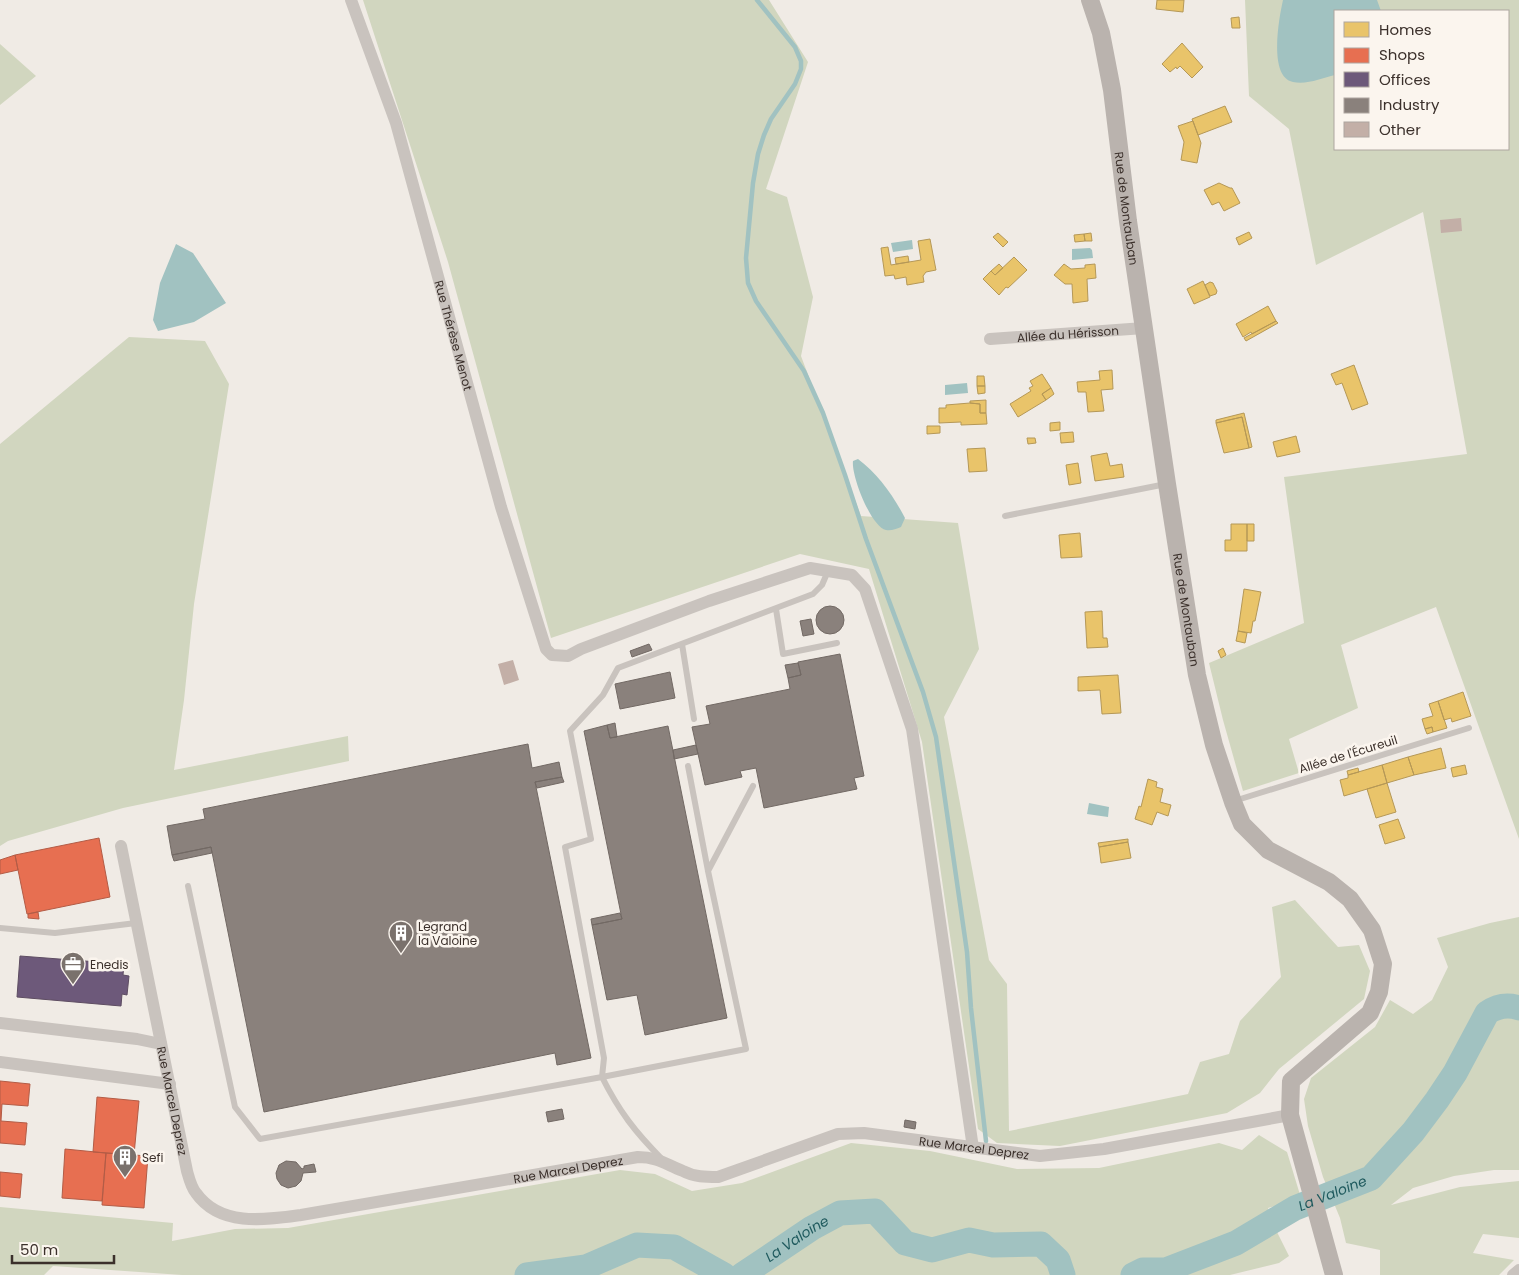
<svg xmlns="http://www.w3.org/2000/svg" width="1519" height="1275" viewBox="0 0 1519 1275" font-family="Poppins,sans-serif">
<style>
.green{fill:#d1d6bf;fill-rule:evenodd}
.water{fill:#a1c2c1}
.homes{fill:#e9c46a;stroke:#b59857}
.shops{fill:#e76f51;stroke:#b35c46}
.offices{fill:#6d597a;stroke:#5e4d62}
.industry{fill:#8a817c;stroke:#726964}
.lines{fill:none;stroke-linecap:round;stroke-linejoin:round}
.stream{stroke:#a1c2c1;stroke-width:4.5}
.river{stroke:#a1c2c1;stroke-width:25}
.building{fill:#c3afa7}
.lane{stroke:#c9c3be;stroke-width:6}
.street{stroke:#c9c3be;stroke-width:12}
.secondary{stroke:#bab3ae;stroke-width:18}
.labels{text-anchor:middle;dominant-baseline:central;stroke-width:5;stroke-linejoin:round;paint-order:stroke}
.street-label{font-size:12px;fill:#3b302b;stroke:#fbf5ee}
.poi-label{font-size:12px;fill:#3b302b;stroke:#fbf5ee;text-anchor:start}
.water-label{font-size:14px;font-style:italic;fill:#1f5a5e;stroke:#fbf5ee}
</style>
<rect width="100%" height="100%" fill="#f0ebe5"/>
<!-- green -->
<path class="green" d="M363 0H769L808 62 766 189 787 197 813 297 801 356 861 516 958 523 979 649 944 717 989 960 1007 984 1009 1131 1188 1094 1200 1062 1229 1054 1240 1021 1281 977 1272 907 1295 900 1338 947 1359 945 1370 971 1364 999 1279 1069 1260 1093 1227 1113 1060 1146 997 1143 978 1129 922 742 869 569 800 554 551 638 448 262Z
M1245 0H1519V839L1436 607 1341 645 1358 708 1289 739 1299 773 1243 791 1223 720 1209 663 1304 623 1284 477 1467 454 1423 212 1316 265 1289 129 1249 96ZM1335 11H1508V149H1335Z
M0 44 36 76 0 105Z
M129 337 205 341 229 384 194 604 184 700 174 770 348 736 349 761 123 808 8 841 0 846V444Z
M1519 917V1170H1494L1454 1176 1413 1188 1391 1205 1460 1187 1519 1181V1238L1483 1234 1473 1253 1514 1260 1499 1275H1380V1250L1346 1243 1340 1218 1323 1177 1308 1126 1304 1099 1311 1078 1375 1027 1390 1000 1413 1014 1432 1000 1448 967 1437 938 1490 923Z
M1259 1135 1287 1152 1301 1198 1268 1208 1273 1224 1289 1256 1279 1263 1230 1275H182L53 1266 44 1275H0V1207L173 1223 172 1241 235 1229 288 1228 620 1170 655 1174 692 1191 742 1183 851 1143 930 1151 1017 1169 1099 1168 1219 1143 1242 1150Z"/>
<!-- water -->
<path class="water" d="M1283 0H1377L1381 11H1335V75C1322 78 1307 85 1293 82 1268 77 1279 18 1283 0Z
M912 240 913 249 893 252 891 243Z
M176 244 193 253 226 303 194 322 158 331 153 320 160 283Z
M1090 248 1092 250 1093 258 1072 260V249Z
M967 383 968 393 945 395V385Z
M858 459C878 474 893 495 905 518L901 527C896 529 891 531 886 530 871 527 851 475 853 461Z
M1089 803 1109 807 1108 817 1087 814Z"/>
<!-- homes -->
<path class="homes" d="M1157 0H1184L1183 12 1156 9Z
M1239 17 1240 28H1232L1231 18Z
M1182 43 1203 67 1192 78 1180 66 1177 69 1176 67 1170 72 1162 64Z
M1225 106 1232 122 1198 135 1192 119Z
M1193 121 1201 143 1197 163 1181 160 1184 142 1178 126Z
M1219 183 1230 188H1232L1240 203 1224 211 1219 202 1212 205 1204 190Z
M1249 232 1252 238 1239 245 1236 238Z
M998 233 1008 242 1003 247 993 237Z
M1091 233 1092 241H1085L1084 234Z
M1084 234 1085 241 1075 242 1074 235Z
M930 239 936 270 926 272 923 276 924 282 907 285 906 277 895 279 894 275 885 276 881 248 888 247 891 265 921 260 918 241Z
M908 256 909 262 896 264 895 258Z
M1014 257 1027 270 1008 288 1006 287 999 295 983 279 991 271 995 275Z
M999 264 1003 268 995 275 991 271Z
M1064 264 1071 269 1085 268V265L1095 264 1096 278 1087 279 1088 301 1073 303 1072 284H1065L1054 275Z
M1203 281 1210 297 1194 304 1187 289Z
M1210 282 1213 283 1217 291 1216 294 1210 296 1205 285Z
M1268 306 1276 321 1252 334 1251 332 1243 337 1236 324Z
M1276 321 1278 323 1246 341 1244 338Z
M1354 365 1368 404 1352 410 1342 383 1336 385 1331 374Z
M1112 370 1113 389 1101 390 1104 411 1088 412 1086 392H1078L1077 382 1100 380 1099 371Z
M1042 374 1051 388 1042 394 1046 400 1018 417 1010 404 1031 391 1029 388 1033 386 1030 381Z
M977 376H984L985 386H977Z
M977 386H985V393L978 394Z
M1051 388 1054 394 1046 400 1042 394Z
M986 400V413H980V404L970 403V401Z
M970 403 980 404V413H986L987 424 961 425V422L939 423V408H946V405Z
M1244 413 1252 447 1249 448 1242 417 1216 423V420Z
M1242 417 1249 448 1224 453 1216 423Z
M1060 422V430L1050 431V423Z
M927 426H940V433L927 434Z
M1073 432 1074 442 1061 443 1060 433Z
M1296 436 1300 452 1277 457 1273 442Z
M1027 438H1035L1036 443 1028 444Z
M985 448 987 471 969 472 967 449Z
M1107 453 1110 466 1122 464 1124 477 1095 481 1091 456Z
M1078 463 1081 483 1069 485 1066 465Z
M1231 524H1247V551H1225V540H1231Z
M1247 524H1254V541H1247Z
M1080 533 1082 557 1061 558 1059 535Z
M1244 589 1261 592 1255 621H1253L1251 633 1238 631Z
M1102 611 1103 638H1107L1108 647 1087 648 1085 612Z
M1238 631 1247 633 1245 643 1236 641Z
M1223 648 1226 655 1221 658 1218 651Z
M1118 675 1121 713 1102 714 1100 690 1078 691V677Z
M1463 692 1471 716 1452 722 1451 718 1444 720 1438 701Z
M1438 701 1447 728 1433 732 1432 727 1425 729 1422 719 1433 716 1429 704Z
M1432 727 1433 732 1427 734 1425 729Z
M1441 748 1446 768 1414 775 1408 757Z
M1408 757 1414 775 1387 783 1382 765Z
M1382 765 1387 783 1344 796 1340 780 1348 778V775Z
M1465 765 1467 774 1453 777 1451 768Z
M1358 768 1359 772 1348 775 1347 771Z
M1148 779 1157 782 1156 787 1163 789 1160 802 1171 805 1168 816 1157 812 1152 825 1135 819 1139 806 1141 807Z
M1387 783 1396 812 1376 818 1367 789Z
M1398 819 1405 838 1385 844 1379 825Z
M1128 839V842L1099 847 1098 843Z
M1128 842 1131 858 1101 863 1099 847Z"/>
<!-- shops -->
<path class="shops" d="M99 838 110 897 27 914 15 855Z
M15 855 18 870 0 874V860Z
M38 912 39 919 28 918V914Z
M0 1081 30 1084 28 1106 2 1104 1 1121 27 1123 25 1145 0 1143Z
M97 1097 139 1101 134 1155 93 1152Z
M65 1149 106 1153 102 1201 62 1198Z
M106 1153 148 1156 144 1208 102 1205Z
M0 1172 22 1174 20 1198 0 1196Z"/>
<!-- offices -->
<path class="offices" d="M20 956 124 964 123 975 129 976 127 995 122 994 121 1006 17 997Z"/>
<!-- industry -->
<path class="industry" d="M816 620a14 14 0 1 1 28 0a14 14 0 1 1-28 0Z
M811 619 814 634 803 636 800 621Z
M649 644 652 650 632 657 630 651Z
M840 654 864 776 854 778 857 789 764 808 756 768 740 771 742 777 705 785 692 727 710 724 706 706 790 689 788 678 801 675 798 662Z
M798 663 801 675 788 678 785 665Z
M670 672 675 698 620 709 615 684Z
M615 723 617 737 610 738 607 725Z
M607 725 610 738 668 726 727 1018 645 1035 637 995 607 1000 592 925 622 919 584 731Z
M528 744 532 768 559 762 562 777 535 782 591 1058 557 1065 555 1053 264 1112 211 847 172 855 167 826 205 819 203 809Z
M696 745 698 754 674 759 673 750Z
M562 777 564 782 537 788 535 782Z
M211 847 212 853 174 861 172 855Z
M620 913 622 919 592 925 591 919Z
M562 1109 564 1119 548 1122 546 1112Z
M905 1120 916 1122 915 1129 904 1127Z
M286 1161 296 1162 302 1169 304 1168V1166L314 1164 316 1172 303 1173 301 1181 296 1186 288 1188 281 1185 277 1179 276 1173 279 1165Z"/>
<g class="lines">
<!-- stream -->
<path class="stream" d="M757 0 795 47 801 61V69L795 84 771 119 764 135 758 154 753 183 746 258 748 283 756 301 804 371 823 413 845 475 866 539 923 692 936 737 967 952 971 1008 986 1141"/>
<!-- river -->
<g class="river">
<path d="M527 1275 586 1267 637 1245 674 1247 724 1275"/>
<path id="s1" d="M742 1275 812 1228 840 1213 875 1211 905 1243 932 1250 969 1240 993 1245 1041 1244 1058 1260 1063 1275"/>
<path id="s2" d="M1133 1275 1143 1270H1166L1236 1243 1295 1208 1371 1178 1413 1132 1437 1100 1455 1073 1487 1013C1497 1006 1507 1004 1519 1008"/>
</g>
</g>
<!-- building -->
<path class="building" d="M1461 218 1462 231 1441 233 1440 220Z
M513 660 519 680 504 685 498 664Z"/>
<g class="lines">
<!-- lane -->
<path class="lane" d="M1005 516 1166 484
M776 609 783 654 837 643
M682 644 694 719
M688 766 708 871 746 1049 602 1077 604 1058 565 847 591 839 570 731 603 695 618 668 813 594 822 585 828 571
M1234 801 1469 728
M708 871 753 786
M188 886 235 1107 260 1139 602 1077C619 1111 635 1132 662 1159
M0 928 55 933 136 923"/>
<!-- street -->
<g class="street">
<path id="s3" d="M351 0 396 123 501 507 546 649 552 655 568 656 581 649 709 601 810 568 852 575 865 589 912 729 973 1148"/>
<path id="s4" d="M990 339 1144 328"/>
<path id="s5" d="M121 846 187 1171C189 1178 191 1187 196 1193 220 1227 265 1220 301 1215L638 1157C658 1157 665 1164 683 1171 694 1177 706 1177 718 1177L838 1134 864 1133 1040 1156 1104 1149 1290 1115"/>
<path d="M0 1023 137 1039 161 1044"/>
<path d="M0 1062 170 1084"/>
<path d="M1513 1275 1519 1270"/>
</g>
<!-- secondary -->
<path class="secondary" id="s6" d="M1090 0 1101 33 1112 90 1128 221 1167 484 1197 675 1214 745 1233 802 1242 824 1268 850 1329 882 1350 899 1372 930 1383 964 1379 992 1370 1013 1291 1081 1290 1115 1334 1275"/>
</g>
<!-- icons -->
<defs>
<symbol id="building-pin" viewBox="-11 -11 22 30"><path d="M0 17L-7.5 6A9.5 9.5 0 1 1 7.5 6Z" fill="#7a716c" stroke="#fbf5ee"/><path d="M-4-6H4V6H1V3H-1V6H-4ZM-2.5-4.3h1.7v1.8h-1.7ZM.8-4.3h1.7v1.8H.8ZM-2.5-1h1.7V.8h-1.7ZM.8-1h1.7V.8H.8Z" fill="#fff"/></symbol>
<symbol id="office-pin" viewBox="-11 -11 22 30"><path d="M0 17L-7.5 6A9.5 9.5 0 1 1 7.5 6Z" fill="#7a716c" stroke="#fbf5ee"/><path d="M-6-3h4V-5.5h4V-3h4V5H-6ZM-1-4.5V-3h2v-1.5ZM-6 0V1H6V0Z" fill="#fff"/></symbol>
</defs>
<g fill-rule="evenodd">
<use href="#building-pin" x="387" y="919" width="28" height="38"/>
<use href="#office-pin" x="59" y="950" width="28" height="38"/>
<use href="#building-pin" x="111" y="1143" width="28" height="38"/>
</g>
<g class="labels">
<!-- street labels -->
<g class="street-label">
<text stroke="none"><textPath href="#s6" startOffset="212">Rue de Montauban</textPath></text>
<text stroke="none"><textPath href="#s4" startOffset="78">Allée du Hérisson</textPath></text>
<text stroke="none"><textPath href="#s3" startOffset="351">Rue Thérèse Menot</textPath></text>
<text stroke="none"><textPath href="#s6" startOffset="618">Rue de Montauban</textPath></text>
<text transform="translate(1348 754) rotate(-17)">Allée de l'Écureuil</text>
<text stroke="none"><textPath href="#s5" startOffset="260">Rue Marcel Deprez</textPath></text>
<text stroke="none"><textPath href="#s5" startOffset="1159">Rue Marcel Deprez</textPath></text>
<text stroke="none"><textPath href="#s5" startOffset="740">Rue Marcel Deprez</textPath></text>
</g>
<!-- poi labels -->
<g class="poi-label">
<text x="418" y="926">Legrand<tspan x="418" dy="14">la Valoine</tspan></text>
<text x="90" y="964">Enedis</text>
<text x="142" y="1157">Sefi</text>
</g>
<!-- water labels -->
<g class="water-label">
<text stroke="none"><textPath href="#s2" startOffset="218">La Valoine</textPath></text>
<text stroke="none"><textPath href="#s1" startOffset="66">La Valoine</textPath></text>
</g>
</g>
<!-- legend -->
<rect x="1334" y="10" width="175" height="140" fill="#fbf5ee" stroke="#aea6a0"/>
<rect x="1344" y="22" width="25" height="15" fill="#e9c46a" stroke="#aea6a0"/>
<text x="1379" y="35" font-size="15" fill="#3b302b">Homes</text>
<rect x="1344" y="48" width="25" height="15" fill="#e76f51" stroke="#aea6a0"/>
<text x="1379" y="60" font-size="15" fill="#3b302b">Shops</text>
<rect x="1344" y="72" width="25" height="15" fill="#6d597a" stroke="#aea6a0"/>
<text x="1379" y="85" font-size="15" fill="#3b302b">Offices</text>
<rect x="1344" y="98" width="25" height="15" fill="#8a817c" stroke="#aea6a0"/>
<text x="1379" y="110" font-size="15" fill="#3b302b">Industry</text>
<rect x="1344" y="122" width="25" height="15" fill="#c3afa7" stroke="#aea6a0"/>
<text x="1379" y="135" font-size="15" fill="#3b302b">Other</text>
<!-- scale -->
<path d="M12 1255v8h102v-8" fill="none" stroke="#3b302b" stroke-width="2.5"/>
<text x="20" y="1255" font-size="15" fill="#3b302b" stroke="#fbf5ee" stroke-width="4" paint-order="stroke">50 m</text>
</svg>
